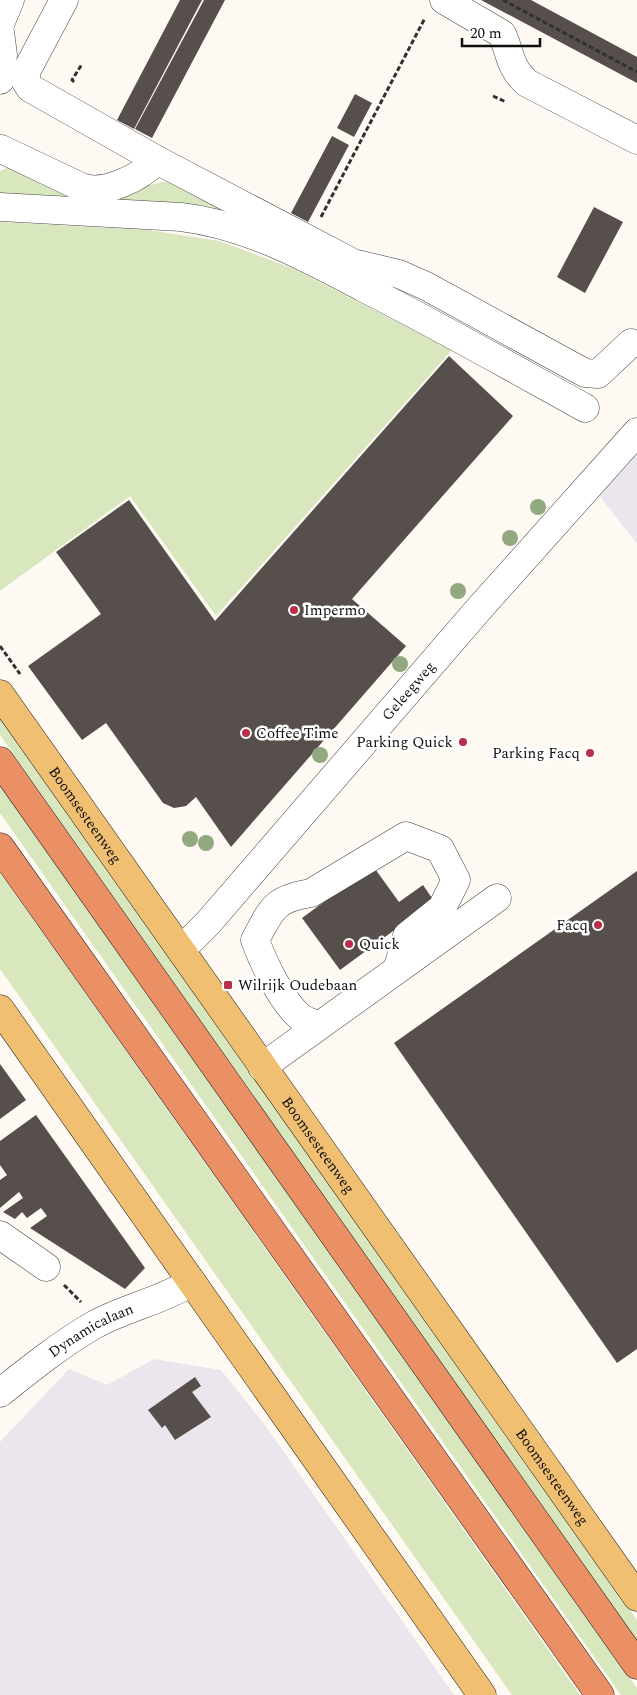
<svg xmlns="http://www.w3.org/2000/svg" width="637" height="1695" viewBox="0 0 637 1695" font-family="Spectral,serif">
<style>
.industrial{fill:#ebe5ed}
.grass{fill:#d9e7be}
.building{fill:#574f4c}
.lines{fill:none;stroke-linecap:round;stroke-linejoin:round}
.minor-casing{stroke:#424242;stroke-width:29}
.major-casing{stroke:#202020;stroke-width:29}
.highway-casing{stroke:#202020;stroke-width:29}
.path{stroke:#313131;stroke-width:3;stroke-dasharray:5 2.5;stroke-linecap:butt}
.minor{stroke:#fff;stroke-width:28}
.major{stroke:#f0bf71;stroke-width:28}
.highway{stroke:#eb8f64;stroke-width:28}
.tree{fill:#92a881}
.poi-dot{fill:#b72f49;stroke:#fff;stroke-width:2}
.labels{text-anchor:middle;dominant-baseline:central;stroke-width:5;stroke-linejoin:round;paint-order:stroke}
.poi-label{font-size:15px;fill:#0f0f0f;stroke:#fff;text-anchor:start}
.street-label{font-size:15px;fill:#0f0f0f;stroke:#fff}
</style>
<rect width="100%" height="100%" fill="#fefaf3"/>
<!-- industrial -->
<path class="industrial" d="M637 454V544L599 495Z
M154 1359 221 1370 265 1425 454 1695H0V1442L69 1369 107 1385Z"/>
<!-- grass -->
<path class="grass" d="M13 165 94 201 162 182H168L253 227 0 198V171Z
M0 222 148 230 219 241 294 269 452 350 216 616 130 496 0 591Z
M0 718 637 1620V1642L0 735Z
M0 782 637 1688V1695H621L0 813Z
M0 872 580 1695H512L0 969Z"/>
<!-- building -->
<path class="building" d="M180 0H202L134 129 117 120Z
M204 0H225L152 138 135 129Z
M481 0H531L637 57V83Z
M355 94 372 103 354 137 337 128Z
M332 136 349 145 308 222 291 213Z
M594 207 623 222 585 293 557 277Z
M449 356 513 416 352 599 406 646 231 847 196 797 186 806 174 808 163 803 106 723 82 740 28 666 101 614 56 552 129 500 215 621Z
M373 866 399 902 423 885 434 901 340 970 302 918Z
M637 871V1349L617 1363 394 1043Z
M0 1064 26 1100 0 1119Z
M36 1115 145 1268 125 1289 30 1228 47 1216 41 1208 27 1218 22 1212 15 1219 3 1212 23 1198 19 1192 0 1208V1180L7 1175 0 1165V1141Z
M195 1377 201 1386 192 1392 211 1417 175 1440 165 1425 162 1428 148 1410Z"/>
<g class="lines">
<defs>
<g id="minor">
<path d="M64 0 27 70 25 80 30 88 157 160 353 263 399 274 426 286 585 373 598 374 631 343"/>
<path d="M444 0 502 34C511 54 509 67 527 83L637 140"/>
<path d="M0 24 10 0"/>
<path d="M0 32 3 55 0 80"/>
<path d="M1 149 81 187C103 196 142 177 157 160"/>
<path d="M0 207 181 217C247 225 305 257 364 288 439 326 511 367 585 408"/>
<path id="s1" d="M181 950 208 923 478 610 637 432"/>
<path d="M318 1025C313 1023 305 1021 300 1017 281 1000 264 964 255 940 272 909 273 899 311 893L406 836 440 849 456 880 442 908 407 936 398 967"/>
<path d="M262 1067 497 898"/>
<path d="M0 1235 46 1267"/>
<path id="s2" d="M0 1393C30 1369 61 1344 94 1325 125 1308 161 1301 192 1282"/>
</g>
<g id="major">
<path id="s3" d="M0 694 637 1597"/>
<path d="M0 1009 482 1695"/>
</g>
<path id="highway" d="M0 761 637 1665
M0 847 600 1695"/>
</defs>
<!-- minor casing -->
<use href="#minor" class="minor-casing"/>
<!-- major casing -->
<use href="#major" class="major-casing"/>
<!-- highway casing -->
<use href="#highway" class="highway-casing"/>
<!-- path -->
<path class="path" d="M503 0 637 72
M74 82 72 80 82 64
M493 96 506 102
M321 217 425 18
M0 646 20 674
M64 1285 81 1302"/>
<!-- minor -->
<use href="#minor" class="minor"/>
<!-- major -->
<use href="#major" class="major"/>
<!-- highway -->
<use href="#highway" class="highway"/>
</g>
<!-- trees -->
<g class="tree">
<circle cx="538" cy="507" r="8"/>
<circle cx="510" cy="538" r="8"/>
<circle cx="458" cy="591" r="8"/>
<circle cx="400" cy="664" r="8"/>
<circle cx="320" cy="755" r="8"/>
<circle cx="190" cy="839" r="8"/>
<circle cx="206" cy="843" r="8"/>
</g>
<!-- markers -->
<g class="poi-dot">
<circle cx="294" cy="610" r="5"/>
<circle cx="246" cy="733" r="5"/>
<circle cx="463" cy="742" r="5"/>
<circle cx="590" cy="753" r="5"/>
<circle cx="598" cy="925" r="5"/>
<circle cx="349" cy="944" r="5"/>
<rect x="223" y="980" width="10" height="10" rx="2.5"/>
</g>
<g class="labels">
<!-- poi labels -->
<g class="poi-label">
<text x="304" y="610">Impermo</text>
<text x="256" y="733">Coffee Time</text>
<text x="453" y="742" text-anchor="end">Parking Quick</text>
<text x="580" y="753" text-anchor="end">Parking Facq</text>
<text x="588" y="925" text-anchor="end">Facq</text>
<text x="359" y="944">Quick</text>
<text x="238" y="985">Wilrijk Oudebaan</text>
</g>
<!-- street labels -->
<g class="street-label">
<text stroke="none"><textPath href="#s1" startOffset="345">Geleegweg</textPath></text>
<text stroke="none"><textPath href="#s3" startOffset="148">Boomsesteenweg</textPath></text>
<text stroke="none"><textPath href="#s3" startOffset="552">Boomsesteenweg</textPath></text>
<text stroke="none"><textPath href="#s2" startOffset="111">Dynamicalaan</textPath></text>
<text stroke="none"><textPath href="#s3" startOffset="958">Boomsesteenweg</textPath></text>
</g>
</g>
<!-- scale -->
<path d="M462 38v8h78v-8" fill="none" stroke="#0f0f0f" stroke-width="2.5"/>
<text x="470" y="38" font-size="15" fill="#0f0f0f" stroke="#ffffff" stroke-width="4" paint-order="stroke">20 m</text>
</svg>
